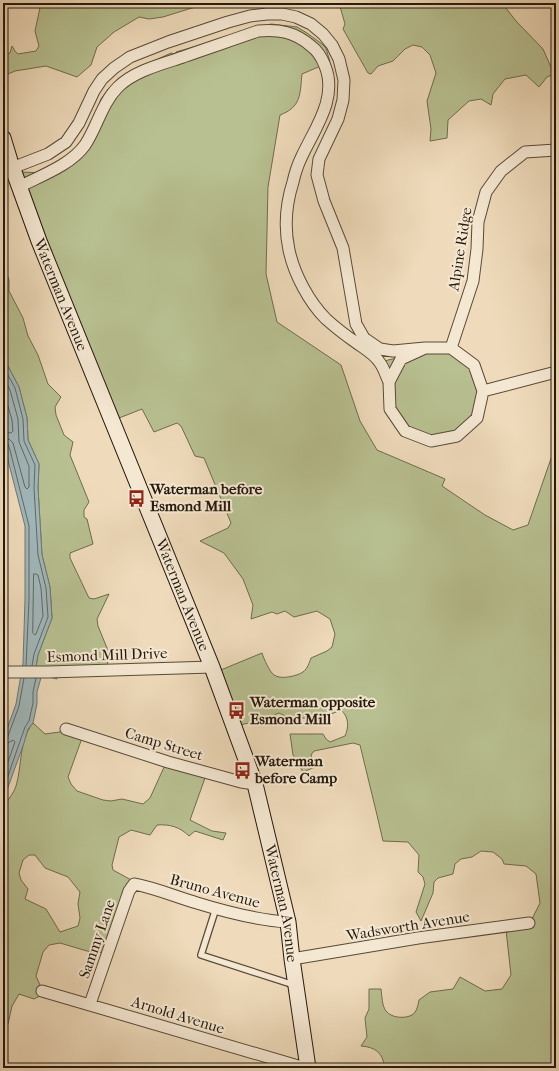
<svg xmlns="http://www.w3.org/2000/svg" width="559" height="1071" viewBox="0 0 559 1071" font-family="'IM FELL French Canon',serif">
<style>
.green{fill:#b8c091;stroke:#6e6c4e;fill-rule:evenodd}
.water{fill:#a0b8bc;stroke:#6f7876}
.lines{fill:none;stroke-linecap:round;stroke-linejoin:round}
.shore{stroke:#626864;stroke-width:1}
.lane-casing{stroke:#584a38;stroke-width:8}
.street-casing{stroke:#584a38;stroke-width:13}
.secondary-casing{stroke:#25190c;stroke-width:17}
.lane{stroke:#f5e8d3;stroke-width:5.5}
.street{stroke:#f5e8d3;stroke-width:11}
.secondary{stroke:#f5e8d3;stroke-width:15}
.labels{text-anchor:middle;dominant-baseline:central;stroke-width:4;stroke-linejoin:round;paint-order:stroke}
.street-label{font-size:15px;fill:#25190c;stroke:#f5e8d3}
.poi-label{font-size:15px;font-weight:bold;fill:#25190c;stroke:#f5e8d3;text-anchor:start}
</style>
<rect width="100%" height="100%" fill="#efdbbb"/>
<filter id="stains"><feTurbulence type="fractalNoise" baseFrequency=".005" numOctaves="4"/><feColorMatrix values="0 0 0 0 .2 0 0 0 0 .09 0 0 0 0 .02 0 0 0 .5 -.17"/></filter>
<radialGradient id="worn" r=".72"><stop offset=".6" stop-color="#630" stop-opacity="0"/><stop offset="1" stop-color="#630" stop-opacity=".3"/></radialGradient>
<!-- green -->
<path class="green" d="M41 3H208L163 17 149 19 139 17 114 32 97 47 91 65 77 77 46 66 15 71 3 76V56L10 53 12 46 15 51 18 54 36 51 39 46 35 31Z
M339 3H502L516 21 543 49 554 74 547 77 539 87 526 75 505 79 493 94 491 105 481 99 469 101 448 120 447 138 430 141 431 129 427 101 436 73 430 55 422 47 413 45 405 49 393 61 378 66 371 74 368 73 343 29 345 24Z
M271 24 297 27 307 33 322 44 326 48 330 62 302 74C300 95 301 107 280 115L268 187 266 274 277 322 341 365 360 421 377 450 445 479 442 486 485 515 513 530 528 525 556 444V1068H384C384 1053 375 1047 361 1046L367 1037 365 1018 369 1009V989H381C382 996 382 1006 386 1011 391 1018 405 1019 412 1015 417 1012 418 1005 419 1000L430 992 453 989 460 977 485 991 502 989 511 975 506 930 529 925 540 903 536 874 526 866 504 864 502 859 493 852 481 851 472 857 461 859 455 864 453 874 438 878 434 882 433 893 421 921 416 912 425 884 423 877 418 872 419 855 408 842 383 841 377 815 360 745 353 743 314 751 311 755 315 767 303 772 293 755 290 734H323L326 739 330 742 345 736C349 727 349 717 341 710L316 720 304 718 293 720 279 713 262 720 240 725 216 672 262 653C264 659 269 671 274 675 281 680 297 676 303 672 308 668 309 663 311 658L327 651 332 647 335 634 330 619 317 611 294 617 285 611 277 614 272 612 251 619 253 605 243 579 224 553 200 541 228 528 231 523 204 458 195 456 181 426 177 423 154 432 142 409 114 420 18 172 49 173 55 172 87 136 101 99 108 89 125 74 171 53 175 54 176 52Z
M3 264 9 280V291L23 318 28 336 38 355 48 384 61 397 55 407 56 415 64 435 73 442 70 455 89 502 84 510V517L87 519 93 544 70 553V558L89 598 94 599 109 594 97 619 98 626 107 648 108 672 57 675V679L35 673 38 655 52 618 50 587 42 555 38 488 39 464 28 440 27 418 19 387 3 357Z
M454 346 484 380 483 394 465 432 417 438 386 408 381 363 388 360Z
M33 723 45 734 67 731 82 738 68 777 71 784 77 791 103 800 111 801 122 799 143 804 150 798 165 765 205 778 190 820 212 831 226 833 223 840 195 831 189 836C180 827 170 824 157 825L150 835 131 830 119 837 112 865 113 870 133 881 106 953 87 951 60 943 49 945 43 952 36 976 44 994 34 999 19 994 12 1006 8 1024 3 1030V807C7 801 14 793 16 786 22 766 19 740 33 723ZM29 855H35L45 868 68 877 80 892 78 904 80 918 78 926 60 932 46 909 25 899 28 889 21 880 19 873 23 860Z"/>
<!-- water -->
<path class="water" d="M3 357 19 387 27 418 28 440 39 464 38 488 42 555 50 587 52 618 38 655 35 673 42 674 37 692V704L33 723 28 729 24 743 3 801V740L16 704 23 663 25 599V526L3 441Z"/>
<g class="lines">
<!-- shore -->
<path class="shore" d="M3 366 15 388 23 419 24 441 35 465 34 488 38 555 46 588 48 617 34 654 32 666
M3 376 10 390 18 419 19 442 29 466V487L27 489 25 487 13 443 9 439 3 438
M3 389 12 420 13 431 11 433 3 432
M3 443 8 444 10 450 29 526V600L26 666
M34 574H36L38 575 41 588 43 616 36 634 35 635 33 633Z
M3 739H6L8 736 19 706 24 678
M3 744 8 743 13 740 15 742 3 776
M3 790 25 727 29 721 33 703V692L36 678"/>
<defs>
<path id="lane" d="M216 908 201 955 294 985"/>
<path id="street" d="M12 168 48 154 66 142 79 123 94 91 102 79 114 68 130 57 168 42 228 22 250 16 267 14H282L296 17 311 24 323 34 332 45 339 59 344 80 343 100 338 119 319 159 317 175 324 201 343 248 356 324 364 338 380 349 393 351 425 348H451L474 365 483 391 477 418 457 436 431 441 405 431 390 409 389 382 401 359 425 348
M19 187C40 176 71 165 85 145 97 127 102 103 118 87 134 71 162 64 183 57 208 48 233 40 258 31 279 29 295 32 311 46 318 51 322 58 325 66 338 98 315 128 302 156 298 164 295 173 293 182 286 204 284 227 289 250 294 274 309 302 326 319 335 327 345 335 354 341 363 348 374 353 380 363 384 368 386 376 389 382
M451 348 473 281 477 249 478 222 486 192 501 171 525 152 556 150
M483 391 556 372
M3 672H48L212 667
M66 729 168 762 241 782 255 784
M292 959 418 938 529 923
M42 991 305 1068
M90 1004 129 891 134 884C156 888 176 897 197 903 226 912 257 920 288 922"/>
<g id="secondary">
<path id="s1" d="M3 138 10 161 39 241 212 667 255 784 288 922 292 959 308 1068"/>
</g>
</defs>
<!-- lane casing -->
<use href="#lane" class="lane-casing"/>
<!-- street casing -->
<use href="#street" class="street-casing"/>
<!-- secondary casing -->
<use href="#secondary" class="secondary-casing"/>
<!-- lane -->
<use href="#lane" class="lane"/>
<!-- street -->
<use href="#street" class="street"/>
<!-- secondary -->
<use href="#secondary" class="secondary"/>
</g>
<!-- icons -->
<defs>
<symbol id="bus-bare" viewBox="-9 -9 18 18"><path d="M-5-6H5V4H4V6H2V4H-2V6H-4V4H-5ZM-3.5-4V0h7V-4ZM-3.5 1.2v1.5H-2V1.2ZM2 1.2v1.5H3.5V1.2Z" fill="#8f2418" stroke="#f5e8d3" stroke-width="2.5" paint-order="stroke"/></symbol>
</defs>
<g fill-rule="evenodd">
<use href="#bus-bare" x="124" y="486" width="25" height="25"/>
<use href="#bus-bare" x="224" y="698" width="25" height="25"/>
<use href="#bus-bare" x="230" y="758" width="25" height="25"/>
</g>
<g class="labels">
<!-- street labels -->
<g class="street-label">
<text transform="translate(460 249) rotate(-81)">Alpine Ridge</text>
<text stroke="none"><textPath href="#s1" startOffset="167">Waterman Avenue</textPath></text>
<text stroke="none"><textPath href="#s1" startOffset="491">Waterman Avenue</textPath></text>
<text transform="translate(107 655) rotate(-2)">Esmond Mill Drive</text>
<text transform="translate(164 744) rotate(17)">Camp Street</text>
<text transform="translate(215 891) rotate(15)">Bruno Avenue</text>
<text stroke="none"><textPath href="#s1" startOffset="816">Waterman Avenue</textPath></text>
<text transform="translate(408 926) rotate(-9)">Wadsworth Avenue</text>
<text transform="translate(97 939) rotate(-71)">Sammy Lane</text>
<text transform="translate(178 1015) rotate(17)">Arnold Avenue</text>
</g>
<!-- poi labels -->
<g class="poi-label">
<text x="150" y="489">Waterman before<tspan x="150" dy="17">Esmond Mill</tspan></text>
<text x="250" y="702">Waterman opposite<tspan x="250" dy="17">Esmond Mill</tspan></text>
<text x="255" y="761">Waterman<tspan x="255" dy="17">before Camp</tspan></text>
</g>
</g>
<!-- margin -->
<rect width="559" height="1071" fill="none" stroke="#efdbbb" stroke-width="16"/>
<rect x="4" y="4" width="551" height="1063" fill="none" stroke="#25190c" stroke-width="2"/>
<rect x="8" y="8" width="543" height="1055" fill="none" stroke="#25190c"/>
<rect width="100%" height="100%" filter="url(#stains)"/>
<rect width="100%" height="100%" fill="url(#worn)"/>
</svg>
